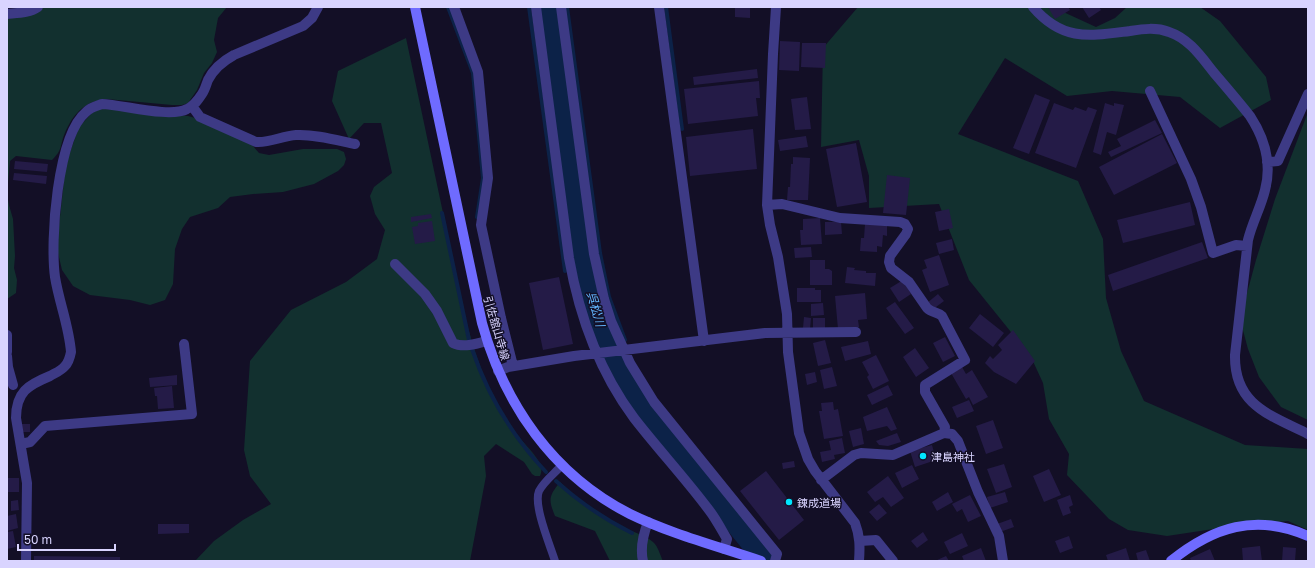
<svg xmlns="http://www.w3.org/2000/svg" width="1315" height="568" viewBox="0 0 1315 568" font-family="'Golos Text','Noto Sans JP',sans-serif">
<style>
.green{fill:#12302f}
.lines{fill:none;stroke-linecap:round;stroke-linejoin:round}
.stream{stroke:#0c2248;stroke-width:4}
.river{stroke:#0c2248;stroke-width:23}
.building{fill:#241b47}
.lane{stroke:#3d3a85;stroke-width:8}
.street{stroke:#3d3a85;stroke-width:10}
.secondary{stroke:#6f6bff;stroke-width:10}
.poi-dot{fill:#00e5ff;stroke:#130f26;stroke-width:1.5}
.labels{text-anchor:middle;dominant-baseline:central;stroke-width:3;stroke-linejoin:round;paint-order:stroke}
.street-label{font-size:11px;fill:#d9d4ff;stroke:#130f26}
.poi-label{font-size:11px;fill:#d9d4ff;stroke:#130f26;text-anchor:start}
.water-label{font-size:12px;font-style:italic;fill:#62b6ff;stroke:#130f26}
</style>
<rect width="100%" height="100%" fill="#130f26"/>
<!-- green -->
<path class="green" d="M44 7H227L218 18 214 40 217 52 212 63 204 73 197 90 188 103 182 105H172L107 99C83 101 71 116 63 138 60 149 61 151 52 160L16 156 10 161 7 194 9 205 13 219 15 256 14 268 17 280 16 293 7 299V17L41 10Z
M858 7H1056L1059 10 1096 27 1115 18 1127 7H1200L1220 21 1266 77 1271 100 1220 128 1180 97 1112 91 1067 96 1005 58 958 134 1078 181 1103 239 1106 298 1121 351 1144 401 1245 445 1308 449V530L1288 521 1220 528 1167 536 1128 530 1109 519 1067 475 1069 454 1049 419 1043 383 1031 357 969 280 939 204 869 208V176L859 140 821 147 823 48Z
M406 38 464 312C474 353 487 391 510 426 517 437 539 456 541 467 542 470 541 473 540 476H535L532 474 524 462 496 444 484 456 486 476 470 561H195L214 541 243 520 271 504 250 476 244 450 250 361 291 310 346 282 377 259 385 230 375 214 370 196 374 187 392 173 381 123H364L349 139 332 101 338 71Z
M99 109H107L188 116 206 121 235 134 253 146 259 153 269 155 303 149H337L344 152 346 159 344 165 338 171 314 184 283 192 253 194 230 197 218 208 190 217 182 229 175 249 173 284 165 300 150 305 130 300 90 295 73 286 62 270 58 253V235L65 171 69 155 79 127 92 113Z
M1308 112V420L1281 407 1259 377 1248 349 1240 319 1256 260 1275 199Z
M560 482C579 500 599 515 623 527 632 532 645 535 653 542 658 546 660 555 663 561H610L595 531 555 516C548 499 549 496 560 482Z"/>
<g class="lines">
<!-- stream -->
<path class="stream" d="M448 7 473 73 483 178 477 217
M529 7 565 271
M567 7 600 253 609 297 625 340
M666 7 682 129
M442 213 469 340
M472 349C488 396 512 436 546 472
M556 481C579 502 604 519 632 533"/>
<!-- river -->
<path class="river" d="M548 7 582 256 592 303 599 325 619 369 644 409 767 561"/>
</g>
<!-- building -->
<path class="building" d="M735 7H750V18L735 17Z
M1048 7H1068L1070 10 1055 19Z
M1082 7H1099L1101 10 1089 18Z
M780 41 800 42 799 71 779 70Z
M802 43H826L825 68 801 67Z
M757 69 758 78 694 85 693 77Z
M759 81 760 98H756L758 116 688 124 684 89Z
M1035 94 1050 100 1029 154 1013 148Z
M807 97 811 129 795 130 791 99Z
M1054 103 1073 110 1075 107 1086 111 1088 107 1097 110 1076 168 1035 153Z
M1105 103 1114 106V103L1124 105 1116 135 1107 132 1101 155 1093 152Z
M1155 120 1162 133 1111 157 1108 152 1121 146 1117 139Z
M753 129 757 169 690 176 686 137Z
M1162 134 1177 163 1114 195 1099 167Z
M806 136 808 147 780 151 778 140Z
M856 143 867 202 837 207 826 149Z
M793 157 810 158 808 200H787L788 187H790L791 164H793Z
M15 161 48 164 47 172 14 169Z
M14 173 47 176 46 184 13 180Z
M887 175 910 178 906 215 883 213Z
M1190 202 1195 225 1123 243 1117 220Z
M949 209 953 228 939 231 935 212Z
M431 214 432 218 411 222V217Z
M820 218 822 244 801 245 800 230H803V219Z
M432 221 435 241 415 244 412 227 418 226V223Z
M825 222H841L842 234 825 235Z
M865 224 887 225V236L883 235 882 247 877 246V252L860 251 861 238H864Z
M952 239 954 250 939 254 936 243Z
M1202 242 1208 258 1113 291 1108 275Z
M811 247 812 257 795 258 794 248Z
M939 255 949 285 930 292 922 270 927 268 924 260Z
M810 260H825V269H829L832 271V285H810Z
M847 267 855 268 854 270 866 271V273H876L875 286 845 283Z
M559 277 573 344 543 350 529 283Z
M903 280 911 294 899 302 890 288Z
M797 288H815V290H821V302H797Z
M865 293 867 319 858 320 859 327 838 329 835 296Z
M938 294 944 301 932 310 927 303Z
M895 302 914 328 905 334 886 308Z
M823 303 824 315 811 316V304Z
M980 314 1004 333 993 347 969 328Z
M804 317 811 318 810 329 803 328Z
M813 318H825V328H813Z
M1013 330 1035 361 1016 384 994 372 985 363 990 356 993 359 1002 350 998 345Z
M945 337 955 356 943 362 933 343Z
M825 340 831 363 818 366 813 343Z
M868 341 871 354 845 361 841 347Z
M915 348 929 368 916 377 903 357Z
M876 355 889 381 873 389 867 377 869 375 862 362Z
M832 367 837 386 824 389 820 370Z
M962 367 966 374 972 370 988 397 973 405 969 397 966 399 951 373Z
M815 372 817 382 807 385 805 374Z
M177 375V385L150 387 149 378Z
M888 385 893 395 872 405 867 395Z
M172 386 174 408 158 409 157 396H155L154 388Z
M969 400 974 411 957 418 952 407Z
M833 402 834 410 838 409 843 436 824 439 819 411H822L821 403Z
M887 407 897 429 891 431 887 426 867 431 863 417Z
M993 420 1003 448 986 454 976 426Z
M22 424H30V432H21Z
M861 428 864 444 853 447 849 431Z
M897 433 901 442 888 446 879 445 876 441Z
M842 438 845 453 834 455 835 459 822 462 820 452 831 450 829 441Z
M932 445 936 460 915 467 910 451Z
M794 461 795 467 783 469 782 463Z
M1004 464 1012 487 996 493 987 469Z
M912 465 919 479 902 488 895 473Z
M1049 469 1061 495 1044 502 1033 476Z
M766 471 804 520 779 540 740 491Z
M888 476 904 498 891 507 883 497 875 502 867 492Z
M7 478H19V492H7Z
M948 492 953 502 937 511 932 502Z
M1005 492 1008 502 990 508 987 497Z
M970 495 981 516 968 522 962 509 957 512 952 504Z
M1070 495 1073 505 1069 507 1071 513 1063 516 1057 500Z
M18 500 19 510 11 511V501Z
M879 504 887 513 877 521 869 512Z
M16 514 18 528 7 531V516Z
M1011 519 1014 527 1000 532 997 524Z
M158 524H189V533L158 534Z
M13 531 16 547 7 549V532Z
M923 532 928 540 917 548 911 541Z
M962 533 968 546 950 554 944 542Z
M1069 536 1073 548 1060 553 1055 541Z
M1260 546 1262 561H1243L1242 548Z
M1283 547 1296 548 1295 561H1282Z
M981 548 986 561H964L962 556Z
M1126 548 1130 561H1108L1106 555Z
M1210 549 1215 561H1191L1190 558Z
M1146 550 1150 561H1138L1136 553Z
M34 556 120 557V561H34Z
M946 556 949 561H935Z"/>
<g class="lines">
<!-- lane -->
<path class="lane" d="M555 561C550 545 533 505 539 491 544 481 555 473 562 465"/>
<!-- street -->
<path class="street" d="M454 7 478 72 488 178 481 225 501 318 513 366
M536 7 569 258C579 315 599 371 634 418 658 449 685 478 709 510 716 519 721 529 727 539L724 549
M561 7 594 254 604 299 611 321 630 363 654 402 777 554 775 561
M659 7 704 341
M776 7 773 54 767 205 770 225 778 257 787 314 788 352 799 433 808 459 815 471 855 523C860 536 860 547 859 561
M1033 7C1063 42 1090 36 1130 31 1143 29 1156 27 1169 32 1190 39 1202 58 1215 74 1227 88 1239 102 1250 116 1265 139 1272 164 1265 190 1261 207 1252 223 1248 240L1235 355C1234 405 1270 415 1308 434
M7 14C17 13 30 13 38 7
M1150 91 1191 179 1201 207 1213 253 1236 245 1247 246
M192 106 200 117 256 142C270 143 282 136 296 135 315 134 336 140 355 144
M1267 162 1278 161 1308 94
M767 205 782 204 840 218 900 222 905 224 908 229 906 234 890 256 889 262 891 268 909 282 927 308C932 313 938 312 942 316L965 360 925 385V392L945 427 944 433
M395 264 425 294 437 311 453 343C463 348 476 344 486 341
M7 335V352
M7 356 8 367 13 385
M498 371 508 367 574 356 765 333 856 332
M21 444 30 442 45 426 192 414 184 344
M821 480 854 455 861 453 893 455 944 433 952 434 958 441 978 492 999 536 1003 561
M860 541 876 540 893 561
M26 561 27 483 16 418C16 392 28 385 50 376 55 373 61 371 65 366 69 362 70 357 71 352 69 326 59 302 55 277 50 241 57 136 86 112 91 107 97 106 102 104 124 105 170 118 187 109 194 106 198 100 202 94 205 90 206 85 208 80 214 68 223 61 234 55L303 26 312 18 318 7
M643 561C640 548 643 535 648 522"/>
<!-- secondary -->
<path class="secondary" d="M415 7 482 323C504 404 553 475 630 514 671 534 717 546 761 561
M1171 561C1213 527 1256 513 1308 536"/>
</g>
<!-- markers -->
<g class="poi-dot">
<circle cx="923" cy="456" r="4"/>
<circle cx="789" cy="502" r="4"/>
</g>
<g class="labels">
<!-- street labels -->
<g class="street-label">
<text transform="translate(497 328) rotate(74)">引佐舘山寺線</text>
</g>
<!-- poi labels -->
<g class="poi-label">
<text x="931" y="456">津島神社</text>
<text x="797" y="502">錬成道場</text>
</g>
<!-- water labels -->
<g class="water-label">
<text transform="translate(596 309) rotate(74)">呉松川</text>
</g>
</g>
<!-- border -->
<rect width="1315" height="568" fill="none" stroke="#d9d4ff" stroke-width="16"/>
<!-- scale -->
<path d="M18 544v6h97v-6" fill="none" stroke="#d9d4ff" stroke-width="2"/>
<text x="24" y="544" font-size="12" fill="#d9d4ff" stroke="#130f26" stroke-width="3" paint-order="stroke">50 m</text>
</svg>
